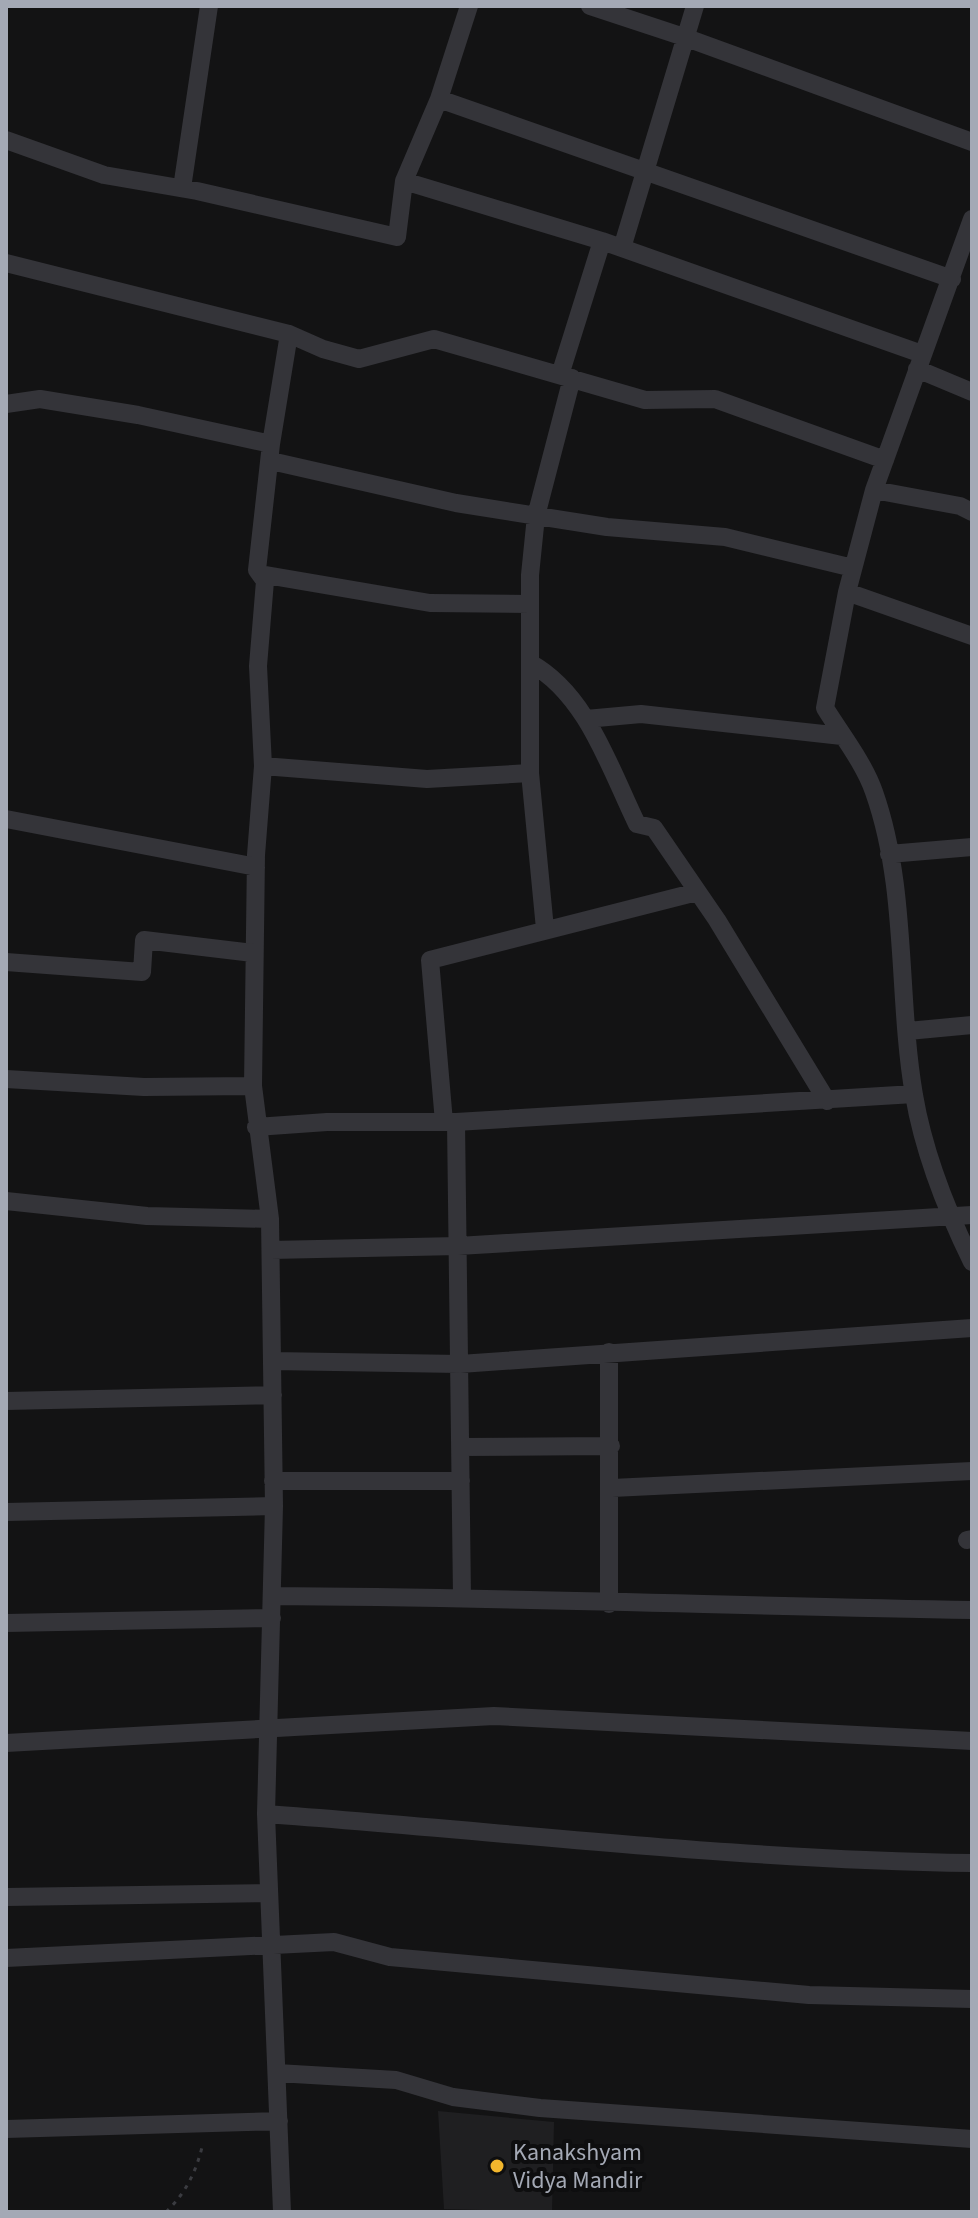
<svg xmlns="http://www.w3.org/2000/svg" width="978" height="2218" viewBox="0 0 978 2218" font-family="'Source Sans 3',sans-serif">
<style>
.built{fill:#1f1f21}
.lines{fill:none;stroke-linecap:round;stroke-linejoin:round}
.path{stroke:#3a3b40;stroke-width:3;stroke-dasharray:4 6;stroke-linecap:butt}
.minor{stroke:#343439;stroke-width:18}
.poi-dot{fill:#f2b62d;stroke:#0e0e0f;stroke-width:3}
.labels{text-anchor:middle;dominant-baseline:central;stroke-width:8;stroke-linejoin:round;paint-order:stroke}
.poi-label{font-size:24px;fill:#a4a9b5;stroke:#0e0e0f;text-anchor:start}
</style>
<rect width="100%" height="100%" fill="#131314"/>
<!-- built -->
<path class="built" d="M438 2111 554 2122 552 2212 444 2209Z"/>
<g class="lines">
<!-- path -->
<path class="path" d="M166 2212C186 2193 197 2170 203 2143"/>
<!-- minor -->
<path class="minor" d="M590 6 684 37 972 142
M439 99 952 279
M6 140 104 175 197 191 397 237 404 181 602 241 922 354
M404 181 439 99 469 6
M182 188 209 6
M972 219 874 490 847 592 825 708C841 734 864 763 874 792 908 888 897 996 914 1095 924 1154 946 1209 972 1262
M622 248 695 6
M6 263 289 334
M917 369 972 392
M560 375 602 241
M572 378 536 516 530 575V663C587 694 610 769 637 824L654 828 717 920 827 1101
M6 404 40 399 138 415 271 444
M271 461 456 503 607 527 725 537 853 568
M874 490 960 506 972 512
M260 574 430 603 530 604
M847 592 972 636
M530 663V773L545 929
M586 719 641 714 842 736
M263 766 427 779 530 773
M6 819 256 867
M889 854 972 847
M6 962 142 972 144 940 253 953
M908 1031 972 1025
M6 1079 144 1087 253 1086
M444 1122 430 960 697 892
M456 1122 462 1597
M256 1127 327 1122H456L914 1094
M6 1201 147 1216 270 1219
M271 1250 458 1246 972 1215
M609 1352V1604
M272 1361 460 1364 972 1328
M6 1401 273 1395
M461 1447 611 1446
M273 1481H461
M612 1488 972 1471
M6 1512 274 1506
M967 1540 972 1539
M272 1596C506 1597 739 1606 972 1610
M6 1623 272 1618
M6 1743 494 1716 972 1741
M266 1814C501 1831 736 1860 972 1863
M6 1897 269 1893
M6 1958 334 1942 390 1957 809 1995 972 1999
M277 2073 396 2080 453 2097 540 2108 972 2139
M6 2129 279 2121
M282 2212 266 1814 274 1506 270 1219 253 1086 256 855 263 766 258 666 265 581 257 570 271 444 289 334 323 349 359 359 434 339 645 400 715 399 885 460"/>
</g>
<!-- markers -->
<circle class="poi-dot" cx="497" cy="2166" r="8"/>
<g class="labels">
<!-- poi labels -->
<g class="poi-label">
<text x="513" y="2152">Kanakshyam<tspan x="513" dy="28">Vidya Mandir</tspan></text>
</g>
</g>
<!-- border -->
<rect width="978" height="2218" fill="none" stroke="#a4a9b5" stroke-width="16"/>
</svg>
